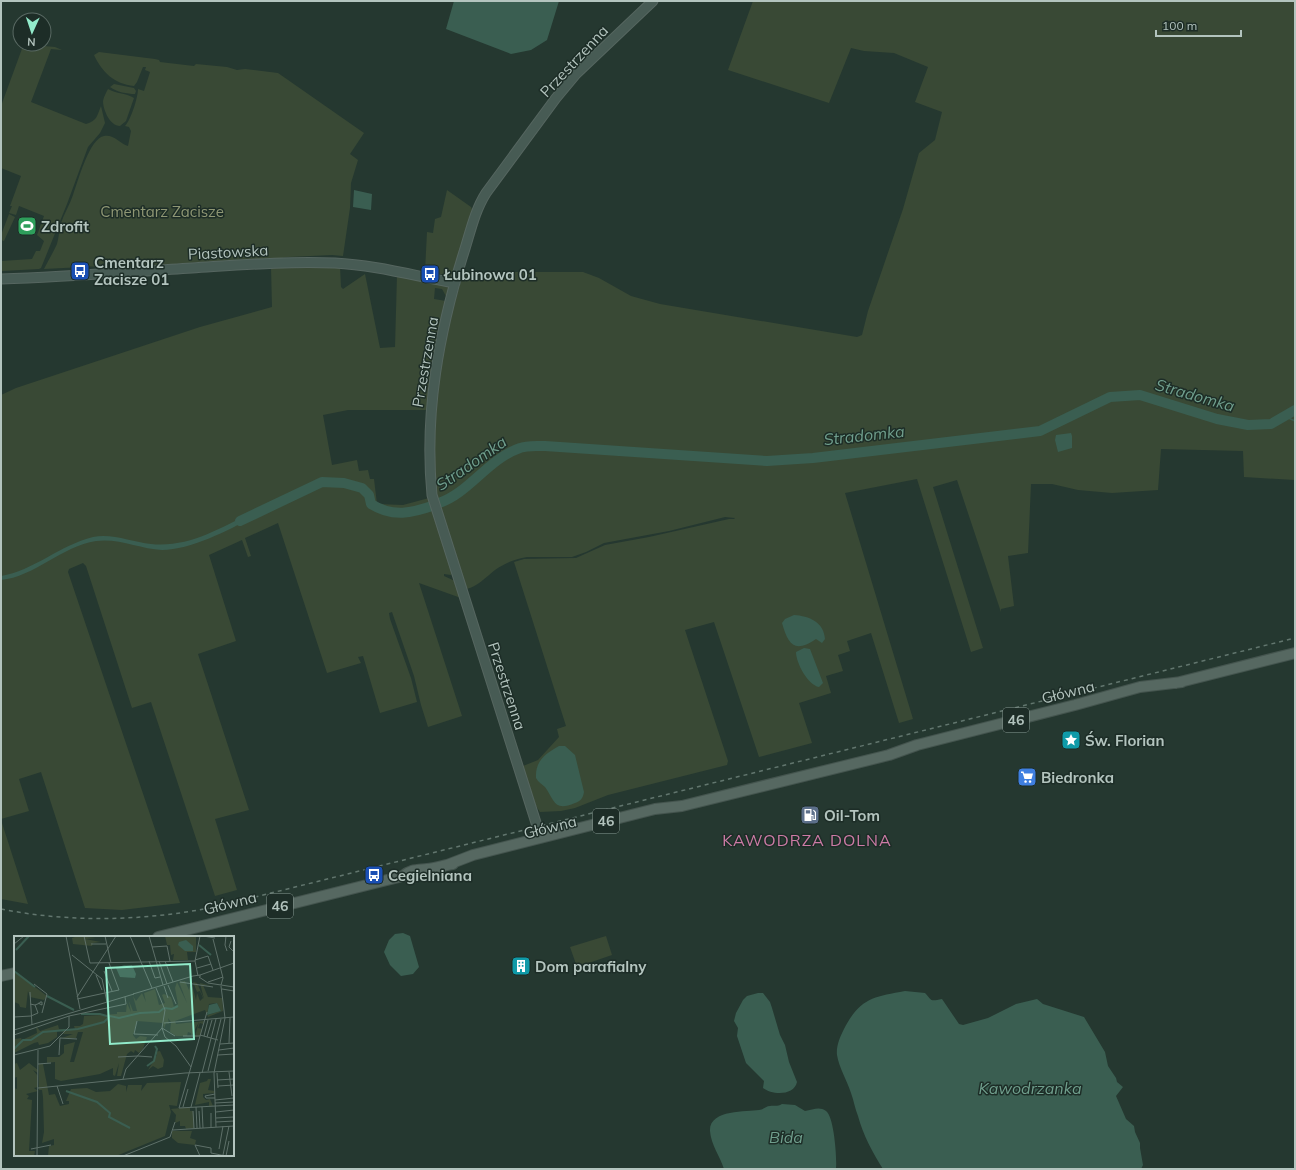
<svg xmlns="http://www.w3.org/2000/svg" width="1296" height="1170" viewBox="0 0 1296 1170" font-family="Mulish,sans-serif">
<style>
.green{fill:#394935}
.water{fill:#3a5e51}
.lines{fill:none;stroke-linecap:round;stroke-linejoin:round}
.stream{stroke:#3a5e51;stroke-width:1.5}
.river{stroke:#3a5e51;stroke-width:10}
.secondary-casing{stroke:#566660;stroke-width:11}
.primary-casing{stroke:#44544e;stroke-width:12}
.secondary{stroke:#475b54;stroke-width:9}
.primary{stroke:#566861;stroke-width:10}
.rail{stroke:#62766e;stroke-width:1.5;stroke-dasharray:4 4;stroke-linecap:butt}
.labels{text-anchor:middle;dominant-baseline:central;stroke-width:3;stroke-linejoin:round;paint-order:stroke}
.shield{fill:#1d2d27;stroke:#869791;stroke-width:1}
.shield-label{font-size:14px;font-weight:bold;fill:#b3c4be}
.street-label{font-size:15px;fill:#b3c4be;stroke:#1d2d27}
.park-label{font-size:15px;fill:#8f9774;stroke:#1d2d27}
.poi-label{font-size:15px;font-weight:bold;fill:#b3c4be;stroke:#1d2d27;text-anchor:start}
.water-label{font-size:16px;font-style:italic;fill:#709f8d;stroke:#1d2d27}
.neighbourhood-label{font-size:16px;letter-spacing:1px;fill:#cd7ba6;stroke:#1d2d27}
.inset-river{fill:none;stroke:#3a5e51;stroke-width:2}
.inset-road{fill:none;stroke:#5e7069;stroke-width:1}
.view{fill:#92ebcb;fill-opacity:0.15;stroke:#92ebcb;stroke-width:2}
.inset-edge{fill:none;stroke:#b3c4be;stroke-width:2}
</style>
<rect width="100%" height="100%" fill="#253830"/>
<!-- green -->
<path class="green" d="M753 1H1295V480L1244 477 1243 451 1161 449 1158 490 1112 493 1078 490 1052 484H1031L1028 553 1008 556 1014 606 1001 609V612L957 480 933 487 983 648 971 652 917 479 845 493 913 719 899 723 871 633 847 641 850 651 838 655 843 671 826 676 831 693 799 703 812 743 759 757 714 622 685 630 728 761 727 765 608 795 575 808 561 811 540 812 536 806 523 766 538 760 559 737 557 729 566 726 514 562 524 559 576 558 605 545 649 537 729 519H734L735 518 725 517 669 531 604 543 586 552 572 557H527C515 559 505 563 495 570 486 577 477 587 466 589L434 488 433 474 436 387 449 322 463 274 465 272H583L599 278 631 296 660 304 857 337 862 335 868 311 903 209 919 153 935 140 942 112 915 102 928 67 894 53 864 51 851 48 829 103 728 70Z
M33 45 55 47 62 50 51 49 31 102 86 124C97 121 97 116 101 106L105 123 100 133 88 147 67 204 41 268 39 269 2 271 1 261 32 259 36 251H40L44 241 37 235 44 216 19 206 16 215 9 213 12 206H10L21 176 1 168V106L23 46Z
M99 52 155 59 159 60 160 62 194 66 196 64 227 67 237 70 245 69 278 73 364 133 350 154 358 160 351 183 350 208 343 256 332 255 289 257 274 259H248L118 268 83 266V267L44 269C48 261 53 253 57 244 59 237 59 230 61 223 64 214 70 204 73 195 78 181 88 144 101 137 112 132 119 143 128 146L131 131 129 127 125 126C131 120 138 97 138 89L144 91 150 72 145 70 146 67H143L137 82 134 86C114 84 102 72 94 55Z
M114 84 134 88 136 91 135 94C127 94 117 92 110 87Z
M108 89C116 94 127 93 134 98L126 121 120 126C110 126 103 110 103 101 104 96 106 93 108 89Z
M447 190 471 207 473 211 453 276H450L425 271 427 232 433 233 435 219 441 217Z
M9 214 15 217 4 241 1 240V235Z
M340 266 341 287 343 289 365 274 380 348 395 347 397 275 444 284 450 289 447 298 442 289 435 288 434 299 446 301 428 410H348L323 415 332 465 357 460 359 471 368 470 370 479H374L377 504 403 505 429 498 453 571 451 575 444 574V576L455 581 461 598 419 583 462 716 428 727 421 705 414 676 392 612 389 613 390 619 411 678 417 702 380 713 363 656 358 657 361 663 327 673 278 523 245 538 251 556 248 557 242 540 209 555 236 641 198 654 249 810 215 819 237 890 215 896 151 702 132 708 86 566 83 563 69 569 68 572 180 903 122 910 85 908 41 772 19 779 29 811 1 819V395L16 388 200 327 272 307 271 267Z
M1 820 28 904 1 899Z
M606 936 612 955 577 967 570 947Z"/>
<!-- water -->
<path class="water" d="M454 1H559L547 40 531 50 511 54 446 29Z
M354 190 372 194 371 210 353 207Z
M1071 433 1072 436V448L1058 452 1055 440 1056 435Z
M251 513 253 517C229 530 190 550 162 550 140 549 119 538 96 541 62 546 34 577 1 580V576C33 571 60 545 93 537 112 533 132 542 151 544 187 548 219 529 251 513Z
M794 615C809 616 824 622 825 639L822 643 816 639C794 654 788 644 782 623L785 619Z
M804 648 810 649 823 683 819 687C808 685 796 663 796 652Z
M559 746H565L575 755 584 792C583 798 581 801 575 803 554 812 555 801 545 787 542 784 538 782 536 778 535 761 545 754 559 746Z
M403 933 410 936 419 967 413 974 401 976 390 965 384 952 389 940 395 934Z
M905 991 925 993C932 1000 929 1002 942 999L959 1024 963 1025 988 1018 1016 1004 1037 999 1043 1004 1084 1017 1105 1052 1108 1066 1116 1078 1117 1082 1123 1087 1116 1096 1126 1119 1134 1126 1135 1132 1140 1143V1148L1143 1165 1141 1169H883C873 1153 863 1135 858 1116 855 1109 854 1101 851 1093 847 1080 839 1068 837 1055 836 1046 840 1037 844 1029 860 998 873 997 905 991Z
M758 993H763L770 1002 772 1008 780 1035 785 1045 789 1062 797 1082C794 1096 772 1095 763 1088L764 1081 746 1063 737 1036 738 1028 734 1021 736 1013 743 1000 747 996Z
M782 1104 795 1105 805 1111C813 1110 819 1106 826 1111 834 1116 837 1158 836 1168L724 1169C720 1156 711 1145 710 1131 709 1109 747 1112 759 1110 763 1110 766 1106 770 1106 774 1105 777 1107 782 1104Z"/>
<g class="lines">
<!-- stream -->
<path class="stream" d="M1284 416 1295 421"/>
<!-- river -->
<path class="river" d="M439 503C469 493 488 459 520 448 527 445 537 446 545 446L767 461 813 458 1040 431 1110 397 1140 395 1217 419 1248 425 1271 424 1295 410
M240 521 322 482 344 483 362 488 369 495 371 504C393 518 412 513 435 505"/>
<defs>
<path id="secondary" d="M1 279C65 277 128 272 192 268 240 265 287 261 335 263 375 265 415 276 455 283
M555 834 546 833 538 829 432 495C424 413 439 333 463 255 470 234 474 212 486 193L556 98 576 74 653 1"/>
<path id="primary" d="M1176 683 1295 653
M447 865 473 855 655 809 682 806 889 755 917 745 1075 705 1140 687 1182 682
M403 876C411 869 417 870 427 869 436 868 445 865 453 864
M158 937 403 876H408
M1 976 15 973"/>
</defs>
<!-- secondary casing -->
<use href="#secondary" class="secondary-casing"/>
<!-- primary casing -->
<use href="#primary" class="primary-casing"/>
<!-- secondary -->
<use href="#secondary" class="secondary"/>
<!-- primary -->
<use href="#primary" class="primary"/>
<!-- rail -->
<path class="rail" d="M1 909C72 923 144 921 215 907L1295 638"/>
</g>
<!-- icons -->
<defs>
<symbol id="stadium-square" viewBox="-11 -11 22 22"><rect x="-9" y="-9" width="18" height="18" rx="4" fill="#2e9e5b" stroke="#1d2d27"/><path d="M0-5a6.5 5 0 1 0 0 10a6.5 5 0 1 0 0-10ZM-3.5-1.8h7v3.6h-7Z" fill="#fff"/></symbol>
<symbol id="bus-square" viewBox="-11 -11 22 22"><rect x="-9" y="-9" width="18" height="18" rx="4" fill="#1a4fb4" stroke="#1d2d27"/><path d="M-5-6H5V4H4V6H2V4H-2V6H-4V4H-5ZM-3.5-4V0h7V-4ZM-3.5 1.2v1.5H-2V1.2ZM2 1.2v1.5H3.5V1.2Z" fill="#fff"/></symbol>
<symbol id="sight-square" viewBox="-11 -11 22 22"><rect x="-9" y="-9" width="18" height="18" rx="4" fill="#0f9aa8" stroke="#1d2d27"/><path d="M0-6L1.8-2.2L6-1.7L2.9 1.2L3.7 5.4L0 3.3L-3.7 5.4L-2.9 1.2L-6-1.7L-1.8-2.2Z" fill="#fff"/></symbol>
<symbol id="supermarket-square" viewBox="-11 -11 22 22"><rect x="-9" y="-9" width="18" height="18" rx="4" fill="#3f7fe0" stroke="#1d2d27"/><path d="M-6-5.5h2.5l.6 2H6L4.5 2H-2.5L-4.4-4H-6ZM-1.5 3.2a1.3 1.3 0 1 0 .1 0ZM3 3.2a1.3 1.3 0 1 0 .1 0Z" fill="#fff"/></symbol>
<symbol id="fuel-square" viewBox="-11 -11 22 22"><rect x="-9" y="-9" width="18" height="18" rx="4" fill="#5c6f8a" stroke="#1d2d27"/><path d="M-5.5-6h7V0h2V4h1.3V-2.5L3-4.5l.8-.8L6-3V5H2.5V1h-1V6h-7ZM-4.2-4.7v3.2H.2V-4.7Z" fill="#fff"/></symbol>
<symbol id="building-square" viewBox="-11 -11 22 22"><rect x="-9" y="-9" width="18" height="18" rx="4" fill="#0f9aa8" stroke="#1d2d27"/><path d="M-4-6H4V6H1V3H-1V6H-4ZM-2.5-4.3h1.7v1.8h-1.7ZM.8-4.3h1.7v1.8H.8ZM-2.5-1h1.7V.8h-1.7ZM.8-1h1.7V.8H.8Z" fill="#fff"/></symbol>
</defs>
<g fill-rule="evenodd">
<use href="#stadium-square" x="16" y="215" width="22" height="22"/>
<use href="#bus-square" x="69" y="260" width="22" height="22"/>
<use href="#bus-square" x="419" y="263" width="22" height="22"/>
<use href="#sight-square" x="1060" y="729" width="22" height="22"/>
<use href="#supermarket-square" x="1016" y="766" width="22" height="22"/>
<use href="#fuel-square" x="799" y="804" width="22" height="22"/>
<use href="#bus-square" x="363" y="864" width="22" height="22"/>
<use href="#building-square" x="510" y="955" width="22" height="22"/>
</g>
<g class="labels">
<!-- shield labels -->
<g class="shield">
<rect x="1003" y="708" width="26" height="24" rx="3"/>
<rect x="593" y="809" width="26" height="24" rx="3"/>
<rect x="267" y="894" width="26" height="24" rx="3"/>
</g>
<g class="shield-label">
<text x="1016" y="720">46</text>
<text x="606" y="821">46</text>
<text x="280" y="906">46</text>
</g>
<!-- street labels -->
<g class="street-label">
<text transform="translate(574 61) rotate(-47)">Przestrzenna</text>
<text transform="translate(228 252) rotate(-3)">Piastowska</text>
<text transform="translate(425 362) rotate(-80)">Przestrzenna</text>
<text transform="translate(507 686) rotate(72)">Przestrzenna</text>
<text transform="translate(1068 692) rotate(-14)">Główna</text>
<text transform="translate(550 827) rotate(-14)">Główna</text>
<text transform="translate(230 903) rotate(-14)">Główna</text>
</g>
<!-- park labels -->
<g class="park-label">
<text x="162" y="211">Cmentarz Zacisze</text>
</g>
<!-- poi labels -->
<g class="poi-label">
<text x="41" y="226">Zdrofit</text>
<text x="94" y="262">Cmentarz<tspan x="94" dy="17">Zacisze 01</tspan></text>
<text x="444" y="274">Łubinowa 01</text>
<text x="1085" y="740">Św. Florian</text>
<text x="1041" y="777">Biedronka</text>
<text x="824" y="815">Oil-Tom</text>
<text x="388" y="875">Cegielniana</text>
<text x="535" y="966">Dom parafialny</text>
</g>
<!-- water labels -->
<g class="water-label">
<text transform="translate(1195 395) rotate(16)">Stradomka</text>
<text transform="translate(864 435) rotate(-6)">Stradomka</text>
<text transform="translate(471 463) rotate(-35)">Stradomka</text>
<text x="1030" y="1088">Kawodrzanka</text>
<text x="786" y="1137">Bida</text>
</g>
<!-- neighbourhood labels -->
<g class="neighbourhood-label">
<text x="807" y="840">KAWODRZA DOLNA</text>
</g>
</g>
<!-- overview -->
<g transform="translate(14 936)">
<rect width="220" height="220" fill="#253830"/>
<path d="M64 0 82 2 71 3 87 6 79 7 78 10 59 8 58 2ZM151 0H182V16H173L174 24H159L160 18 157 19 156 9H153ZM1 36 33 60 30 64 16 61 14 55 12 72 6 71 5 68 0 66ZM171 45 175 54 177 45 182 64 183 57 186 65 189 62 186 55 183 56 179 46 183 47 190 63 186 47 198 50 189 49 194 61 208 62V57L209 75 194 81 191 74 161 85 162 88 190 85 189 88 186 87 184 92 188 93 186 100 183 101H179L181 100 185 86 177 101V97L174 96 173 100H162L156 96 157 86 154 82 155 88 152 87 150 93 149 87 123 85 119 99 122 103 126 100 133 101 129 113 125 117 121 114 120 117 117 115 113 118 107 140H103L105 127 101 140 99 139V132L86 138 47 145 41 143V126L33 127V121H45L50 117V109L61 106 56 126H60L69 96H64L62 102H48L59 98H49L50 96 43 94V101L34 107 25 109 24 106 20 107 0 117 1 103 7 102 8 104 23 97 22 90 26 95 44 89 45 93H61L60 90H66L69 88 70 80 103 78V76H112L113 67 117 76 115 65 119 75H123L119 60 122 65 128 57 132 66 130 57 141 53 145 69 151 67 148 59 150 58 157 61 160 71 164 68 161 52 163 46 173 67 165 46ZM203 67 207 75 193 79 195 68ZM146 115 150 124 149 131 144 133 139 130 134 134 143 119 141 116ZM3 127 6 134 15 127 24 134V137L19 134 24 140V151L20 152 24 155 12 158 15 160 13 163 18 164 15 215H21L20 220H0V152L3 153V141L0 142V128ZM25 128H29L35 159 41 158 46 170 55 168V165H52L57 153 73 152 82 156 96 155 104 148 112 150V156L114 149H128L127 155 133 147 167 146 163 170 155 169 157 176 151 200 102 220H34L35 210 40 209V203L28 207 30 196 29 161 28 154H25ZM194 143H197L194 154 201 155V157L189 158V161L192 164 196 163 199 170H195V166L181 169 186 147 193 145ZM176 171V175H179L180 192 172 193 171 190H166V185L161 187 162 179 157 173ZM158 195H178L176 202 182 204 181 209 164 207 158 202Z" fill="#394935" fill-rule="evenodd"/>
<path d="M172 4 179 10V15H171L164 9 165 6ZM110 29H118L122 38 121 42 106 41 102 32ZM203 67 207 75 193 79 195 69Z" fill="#3a5e51"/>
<path class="inset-river" d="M185 9 197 19M2 14 15 0M0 35 21 51M33 60 60 74M150 72 158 73 164 70M67 78H86L96 81M0 113 9 104H17L29 96 64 93 90 86 96 80 105 82 126 77 145 76 150 72M133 130 140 125 143 113 141 110M52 155 83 166 96 177 95 181 116 192"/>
<path class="inset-road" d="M52 0 66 73M70 0 76 27 181 25M91 0 97 27M116 0 138 52M135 0 149 49M189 0 201 2M212 0 211 9 213 15M199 3 209 42 207 49M217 5 215 11 220 16M0 8 10 0M77 8H92M138 11 153 10 156 25M58 19 88 43 93 66M181 24 194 20 199 34M135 25 141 42 146 41M145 25 153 48M151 25 159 46M95 27 105 54M183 32 197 28M90 35 98 55M82 39 88 54M186 39 220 27M184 40 181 25 186 0M185 41 194 47 220 51M166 46 199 51M194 46 209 41M20 48 33 58 28 77M154 49 162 68M150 50 154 62M208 53 220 55M16 56 18 89M119 58 179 40 186 39V41M63 61 102 0M63 63 105 54M16 68 21 69 24 77 17 80M21 69 26 67V66H28V69L24 67M193 76 165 172 220 169M55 80 112 68 111 61M0 81 17 80M123 85 120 98 144 99M150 87 220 81M148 92 151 101 162 110 177 131M148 92 161 100M0 94 120 58M0 99 55 80V91L36 110 0 119M186 99 204 104M169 100H186M190 100 194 84M193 101 198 84M215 107 216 82M206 108 220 107M205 114 220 112M45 119 46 102 63 103M204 119 220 118M124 120 138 121M104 121 124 120M24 128 37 127M194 135 207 83M215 136 218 160M188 137 202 83M203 137 204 152M109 143 112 133 148 92 151 74 142 52M203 144 220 143M43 150 49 168M204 150 220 149M24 152 171 137 220 135M201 158 191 160 192 162H201M201 164 220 162M201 167 220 166M169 171 174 153M177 171 186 137M182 171 183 192M188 171 189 192M179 175 180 192M185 175 186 192M202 176 220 174M202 182 220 181M202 186 220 185M197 191V177M202 191 200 137 211 82 207 50M159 194 220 190M181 209 197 212V217L212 220 215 205M181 209 186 220M17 213 37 209M205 213 209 190M209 219 215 190M23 220 24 114M109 220 156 201 161 186"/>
<path class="view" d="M176 28 180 103 96 108 92 32Z"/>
<rect width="220" height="220" class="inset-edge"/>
</g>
<!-- border -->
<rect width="1296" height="1170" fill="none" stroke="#b3c4be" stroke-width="4"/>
<!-- north arrow -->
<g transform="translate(32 32) rotate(183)"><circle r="19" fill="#1d2d27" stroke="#596963"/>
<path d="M0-3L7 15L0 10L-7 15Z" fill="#92ebcb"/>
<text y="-6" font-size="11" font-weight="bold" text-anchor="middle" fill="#b3c4be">N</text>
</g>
<!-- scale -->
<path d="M1156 30v6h85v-6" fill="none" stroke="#b3c4be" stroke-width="2"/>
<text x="1162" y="30" font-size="12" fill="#b3c4be" stroke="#1d2d27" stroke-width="3" paint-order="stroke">100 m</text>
</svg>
